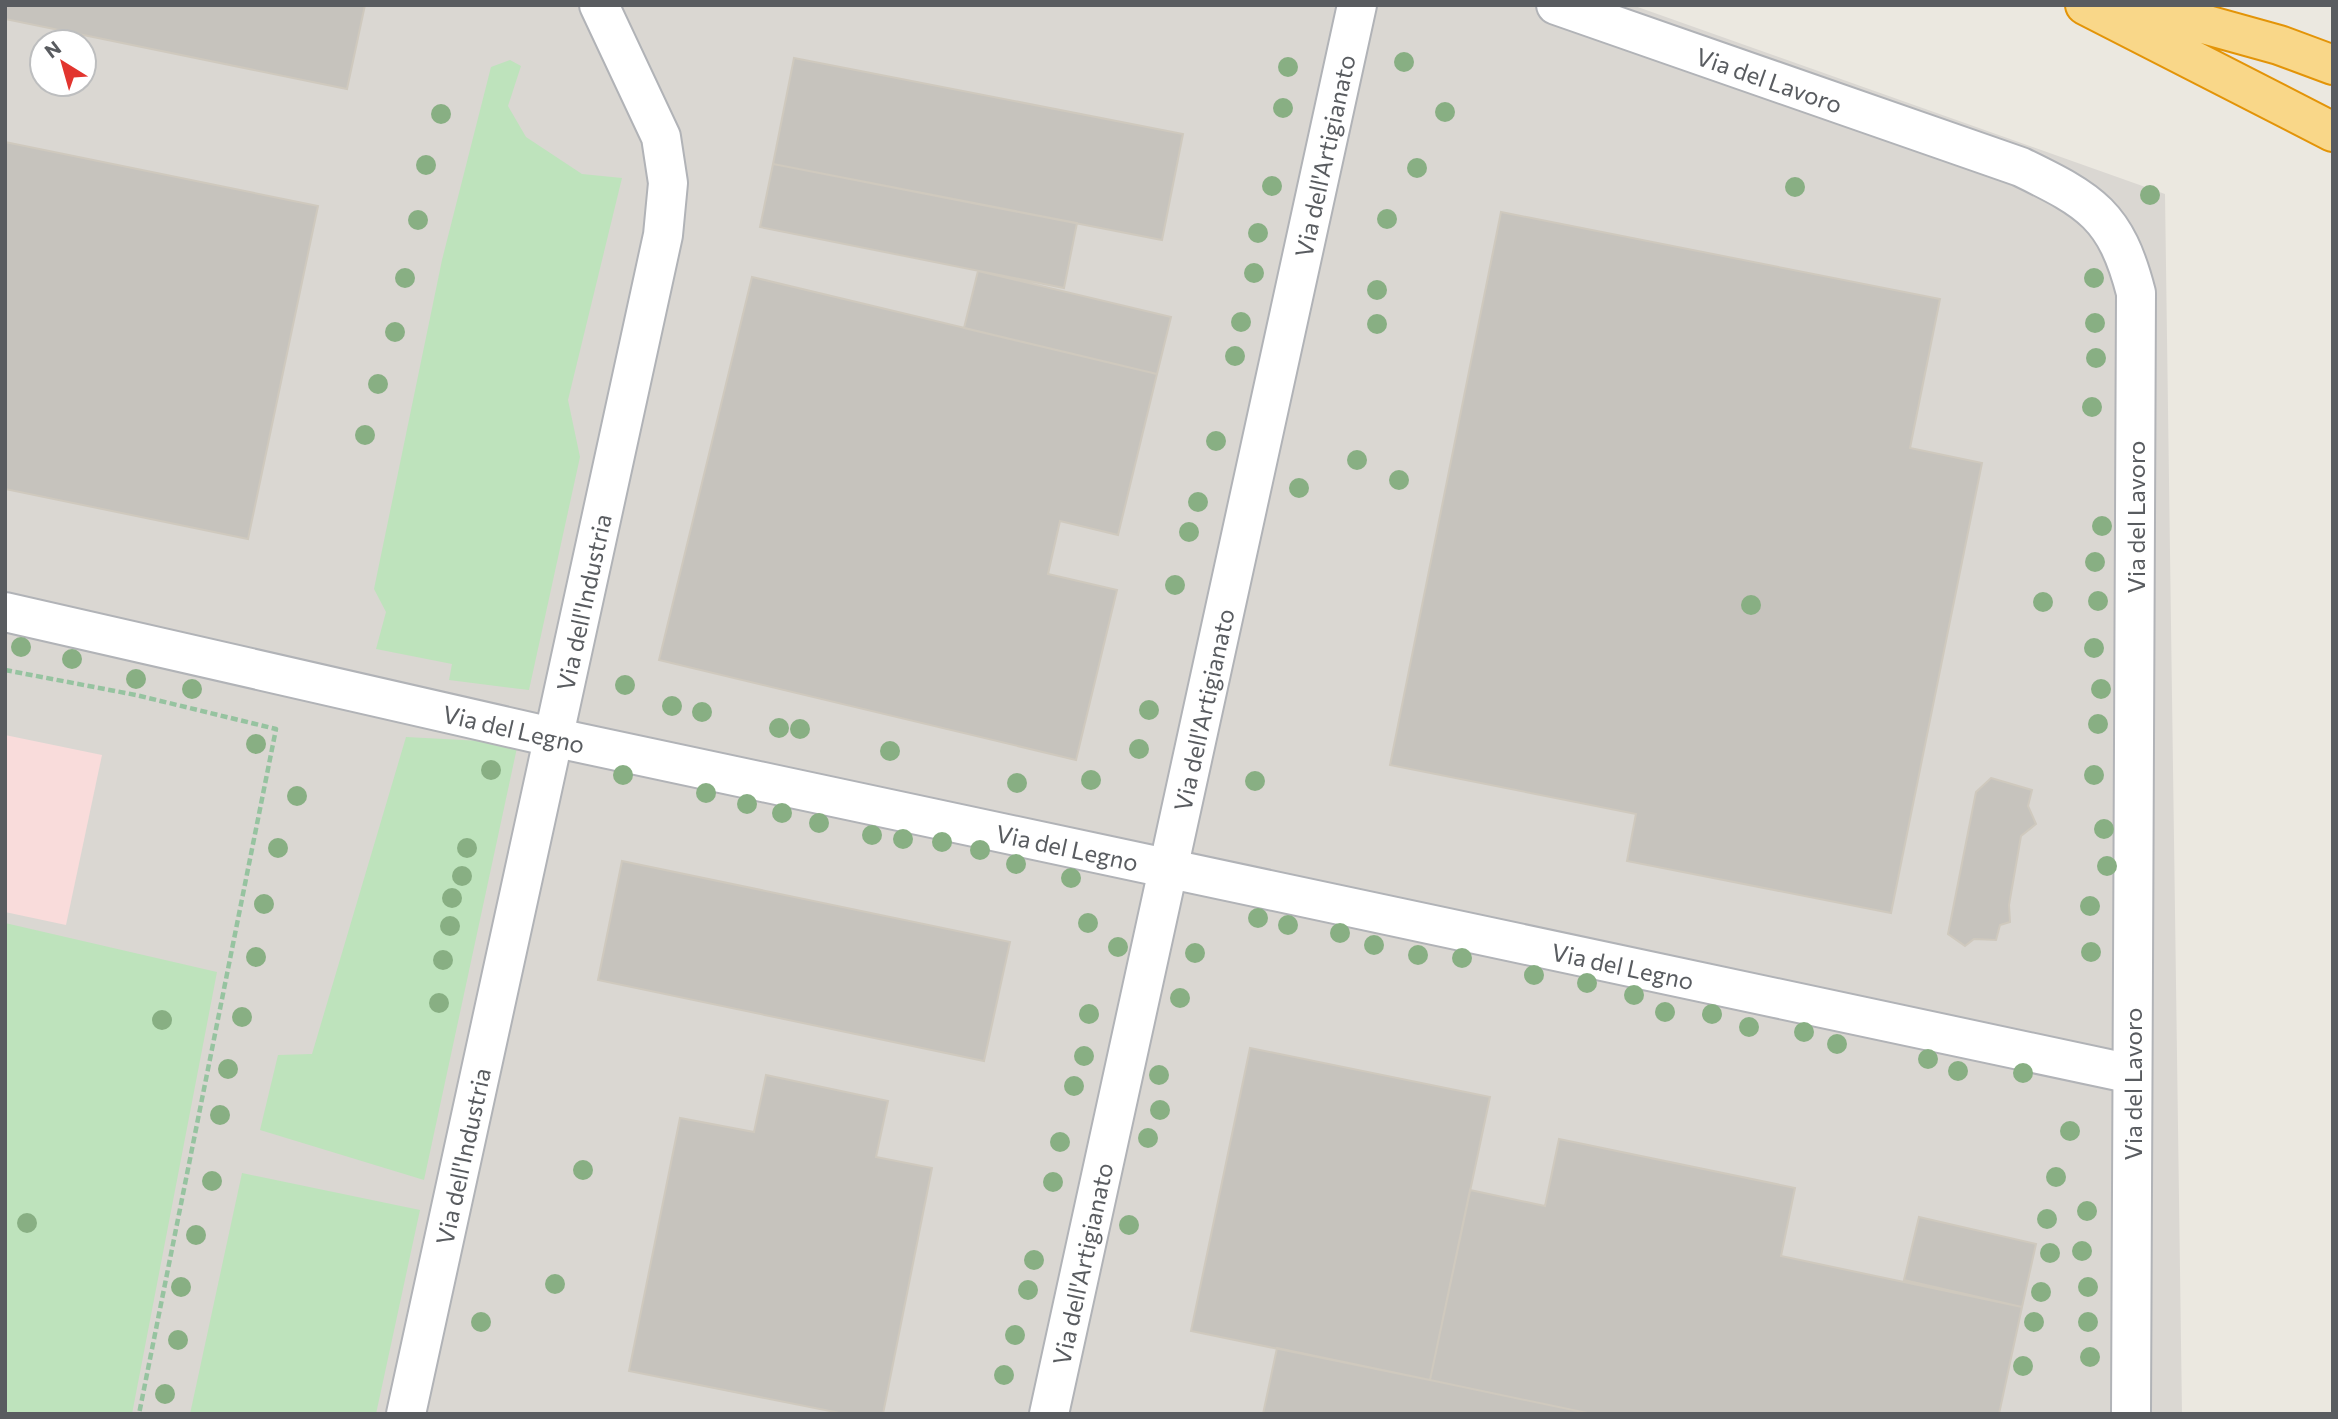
<svg xmlns="http://www.w3.org/2000/svg" width="2338" height="1419" viewBox="0 0 2338 1419" font-family="Commissioner,sans-serif">
<style>
.industrial{fill:#dad7d2;fill-rule:evenodd}
.medical{fill:#f9dcdb}
.green{fill:#bee3bc}
.building{fill:#c6c3bd;stroke:#cfc9be;stroke-width:2}
.lines{fill:none;stroke-linecap:round;stroke-linejoin:round}
.minor-casing{stroke:#b1b3b7;stroke-width:42}
.highway-casing{stroke:#e39408;stroke-width:42}
.path{stroke:#96c3a0;stroke-width:4.5;stroke-dasharray:7 3.5;stroke-linecap:butt}
.minor{stroke:#fff;stroke-width:38}
.highway{stroke:#f9d789;stroke-width:38}
.tree{fill:#88af83}
.labels{text-anchor:middle;dominant-baseline:central;stroke-width:5;stroke-linejoin:round;paint-order:stroke}
.street-label{font-size:24px;fill:#595c60;stroke:#fff}
</style>
<rect width="100%" height="100%" fill="#ebe8e0"/>
<!-- industrial -->
<path class="industrial" d="M5 5H1632L2165 194 2182 1414H5ZM42 42H84V84H42Z"/>
<!-- medical -->
<path class="medical" d="M5 735 102 755 66 925 5 912Z"/>
<!-- green -->
<path class="green" d="M510 60 521 66 508 106 526 137 582 174 622 178 568 400 580 457 529 690 449 680 452 664 376 649 386 612 374 589 442 260 491 67Z
M406 737 518 743 424 1180 260 1130 278 1055 312 1054Z
M5 923 217 972 132 1414H5Z
M242 1173 420 1210 376 1414H190Z"/>
<!-- building -->
<path class="building" d="M5 5H365L347 89 5 19Z
M794 58 1183 134 1162 240 773 164Z
M5 142 318 206 248 539 5 489Z
M773 164 1077 223 1064 288 760 227Z
M1501 212 1940 299 1910 448 1982 463 1891 913 1627 861 1636 814 1390 765Z
M978 271 1171 317 1157 374 964 328Z
M752 277 1157 374 1118 535 1060 521 1048 574 1117 590 1076 760 659 660Z
M1991 778 2032 790 2028 806 2036 824 2021 836 2009 905 2010 922 2000 925 1996 940 1974 939 1965 946 1948 934 1976 792Z
M622 861 1010 942 984 1061 598 980Z
M1250 1048 1490 1097 1430 1380 1191 1331Z
M766 1075 888 1101 876 1157 932 1168 883 1414H845L629 1371 680 1118 754 1132Z
M1559 1139 1795 1188 1781 1256 2022 1307 1999 1414H1592L1430 1380 1470 1190 1545 1206Z
M1919 1217 2036 1244 2022 1307 1904 1280Z
M1277 1348 1430 1380 1592 1414H1263Z"/>
<g class="lines">
<defs>
<g id="minor">
<path id="s1" d="M1556 5 2021 167C2091 201 2116 215 2136 293L2131 1414"/>
<path id="s2" d="M5 612 552 737 2132 1074"/>
<path id="s3" d="M406 1414 663 235 668 183 661 137 599 5"/>
<path id="s4" d="M1049 1414 1357 5"/>
</g>
<path id="highway" d="M2085 5 2333 132
M2135 5 2279 45 2333 65"/>
</defs>
<!-- minor casing -->
<use href="#minor" class="minor-casing"/>
<!-- highway casing -->
<use href="#highway" class="highway-casing"/>
<!-- path -->
<path class="path" d="M5 670 136 695 276 729 139 1414"/>
<!-- minor -->
<use href="#minor" class="minor"/>
<!-- highway -->
<use href="#highway" class="highway"/>
</g>
<!-- trees -->
<g class="tree">
<circle cx="1404" cy="62" r="10"/>
<circle cx="1288" cy="67" r="10"/>
<circle cx="1283" cy="108" r="10"/>
<circle cx="1445" cy="112" r="10"/>
<circle cx="441" cy="114" r="10"/>
<circle cx="426" cy="165" r="10"/>
<circle cx="1417" cy="168" r="10"/>
<circle cx="1272" cy="186" r="10"/>
<circle cx="1795" cy="187" r="10"/>
<circle cx="2150" cy="195" r="10"/>
<circle cx="1387" cy="219" r="10"/>
<circle cx="418" cy="220" r="10"/>
<circle cx="1258" cy="233" r="10"/>
<circle cx="1254" cy="273" r="10"/>
<circle cx="405" cy="278" r="10"/>
<circle cx="2094" cy="278" r="10"/>
<circle cx="1377" cy="290" r="10"/>
<circle cx="1241" cy="322" r="10"/>
<circle cx="2095" cy="323" r="10"/>
<circle cx="1377" cy="324" r="10"/>
<circle cx="395" cy="332" r="10"/>
<circle cx="1235" cy="356" r="10"/>
<circle cx="2096" cy="358" r="10"/>
<circle cx="378" cy="384" r="10"/>
<circle cx="2092" cy="407" r="10"/>
<circle cx="365" cy="435" r="10"/>
<circle cx="1216" cy="441" r="10"/>
<circle cx="1357" cy="460" r="10"/>
<circle cx="1399" cy="480" r="10"/>
<circle cx="1299" cy="488" r="10"/>
<circle cx="1198" cy="502" r="10"/>
<circle cx="2102" cy="526" r="10"/>
<circle cx="1189" cy="532" r="10"/>
<circle cx="2095" cy="562" r="10"/>
<circle cx="1175" cy="585" r="10"/>
<circle cx="2098" cy="601" r="10"/>
<circle cx="2043" cy="602" r="10"/>
<circle cx="1751" cy="605" r="10"/>
<circle cx="21" cy="647" r="10"/>
<circle cx="2094" cy="648" r="10"/>
<circle cx="72" cy="659" r="10"/>
<circle cx="136" cy="679" r="10"/>
<circle cx="625" cy="685" r="10"/>
<circle cx="192" cy="689" r="10"/>
<circle cx="2101" cy="689" r="10"/>
<circle cx="672" cy="706" r="10"/>
<circle cx="1149" cy="710" r="10"/>
<circle cx="702" cy="712" r="10"/>
<circle cx="2098" cy="724" r="10"/>
<circle cx="779" cy="728" r="10"/>
<circle cx="800" cy="729" r="10"/>
<circle cx="256" cy="744" r="10"/>
<circle cx="1139" cy="749" r="10"/>
<circle cx="890" cy="751" r="10"/>
<circle cx="491" cy="770" r="10"/>
<circle cx="623" cy="775" r="10"/>
<circle cx="2094" cy="775" r="10"/>
<circle cx="1091" cy="780" r="10"/>
<circle cx="1255" cy="781" r="10"/>
<circle cx="1017" cy="783" r="10"/>
<circle cx="706" cy="793" r="10"/>
<circle cx="297" cy="796" r="10"/>
<circle cx="747" cy="804" r="10"/>
<circle cx="782" cy="813" r="10"/>
<circle cx="819" cy="823" r="10"/>
<circle cx="2104" cy="829" r="10"/>
<circle cx="872" cy="835" r="10"/>
<circle cx="903" cy="839" r="10"/>
<circle cx="942" cy="842" r="10"/>
<circle cx="278" cy="848" r="10"/>
<circle cx="467" cy="848" r="10"/>
<circle cx="980" cy="850" r="10"/>
<circle cx="1016" cy="864" r="10"/>
<circle cx="2107" cy="866" r="10"/>
<circle cx="462" cy="876" r="10"/>
<circle cx="1071" cy="878" r="10"/>
<circle cx="452" cy="898" r="10"/>
<circle cx="264" cy="904" r="10"/>
<circle cx="2090" cy="906" r="10"/>
<circle cx="1258" cy="918" r="10"/>
<circle cx="1088" cy="923" r="10"/>
<circle cx="1288" cy="925" r="10"/>
<circle cx="450" cy="926" r="10"/>
<circle cx="1340" cy="933" r="10"/>
<circle cx="1374" cy="945" r="10"/>
<circle cx="1118" cy="947" r="10"/>
<circle cx="2091" cy="952" r="10"/>
<circle cx="1195" cy="953" r="10"/>
<circle cx="1418" cy="955" r="10"/>
<circle cx="256" cy="957" r="10"/>
<circle cx="1462" cy="958" r="10"/>
<circle cx="443" cy="960" r="10"/>
<circle cx="1534" cy="975" r="10"/>
<circle cx="1587" cy="983" r="10"/>
<circle cx="1634" cy="995" r="10"/>
<circle cx="1180" cy="998" r="10"/>
<circle cx="439" cy="1003" r="10"/>
<circle cx="1665" cy="1012" r="10"/>
<circle cx="1089" cy="1014" r="10"/>
<circle cx="1712" cy="1014" r="10"/>
<circle cx="242" cy="1017" r="10"/>
<circle cx="162" cy="1020" r="10"/>
<circle cx="1749" cy="1027" r="10"/>
<circle cx="1804" cy="1032" r="10"/>
<circle cx="1837" cy="1044" r="10"/>
<circle cx="1084" cy="1056" r="10"/>
<circle cx="1928" cy="1059" r="10"/>
<circle cx="228" cy="1069" r="10"/>
<circle cx="1958" cy="1071" r="10"/>
<circle cx="2023" cy="1073" r="10"/>
<circle cx="1159" cy="1075" r="10"/>
<circle cx="1074" cy="1086" r="10"/>
<circle cx="1160" cy="1110" r="10"/>
<circle cx="220" cy="1115" r="10"/>
<circle cx="2070" cy="1131" r="10"/>
<circle cx="1148" cy="1138" r="10"/>
<circle cx="1060" cy="1142" r="10"/>
<circle cx="583" cy="1170" r="10"/>
<circle cx="2056" cy="1177" r="10"/>
<circle cx="212" cy="1181" r="10"/>
<circle cx="1053" cy="1182" r="10"/>
<circle cx="2087" cy="1211" r="10"/>
<circle cx="2047" cy="1219" r="10"/>
<circle cx="27" cy="1223" r="10"/>
<circle cx="1129" cy="1225" r="10"/>
<circle cx="196" cy="1235" r="10"/>
<circle cx="2082" cy="1251" r="10"/>
<circle cx="2050" cy="1253" r="10"/>
<circle cx="1034" cy="1260" r="10"/>
<circle cx="555" cy="1284" r="10"/>
<circle cx="181" cy="1287" r="10"/>
<circle cx="2088" cy="1287" r="10"/>
<circle cx="1028" cy="1290" r="10"/>
<circle cx="2041" cy="1292" r="10"/>
<circle cx="481" cy="1322" r="10"/>
<circle cx="2034" cy="1322" r="10"/>
<circle cx="2088" cy="1322" r="10"/>
<circle cx="1015" cy="1335" r="10"/>
<circle cx="178" cy="1340" r="10"/>
<circle cx="2090" cy="1357" r="10"/>
<circle cx="2023" cy="1366" r="10"/>
<circle cx="1004" cy="1375" r="10"/>
<circle cx="165" cy="1394" r="10"/>
</g>
<g class="labels">
<!-- street labels -->
<g class="street-label">
<text stroke="none"><textPath href="#s1" startOffset="226">Via del Lavoro</textPath></text>
<text stroke="none"><textPath href="#s4" startOffset="1288">Via dell'Artigianato</textPath></text>
<text transform="translate(2135 517) rotate(-90)">Via del Lavoro</text>
<text stroke="none"><textPath href="#s3" startOffset="831">Via dell'Industria</textPath></text>
<text stroke="none"><textPath href="#s4" startOffset="721">Via dell'Artigianato</textPath></text>
<text stroke="none"><textPath href="#s2" startOffset="522">Via del Legno</textPath></text>
<text stroke="none"><textPath href="#s2" startOffset="1088">Via del Legno</textPath></text>
<text stroke="none"><textPath href="#s2" startOffset="1656">Via del Legno</textPath></text>
<text transform="translate(2132 1084) rotate(-90)">Via del Lavoro</text>
<text stroke="none"><textPath href="#s3" startOffset="264">Via dell'Industria</textPath></text>
<text stroke="none"><textPath href="#s4" startOffset="154">Via dell'Artigianato</textPath></text>
</g>
</g>
<!-- border -->
<rect width="2338" height="1419" fill="none" stroke="#595c60" stroke-width="14"/>
<!-- north arrow -->
<g transform="translate(63 63) rotate(323)"><circle r="33" fill="#ffffff" stroke="#bdbebf" stroke-width="2"/>
<path d="M0-5L12 26L0 18L-12 26Z" fill="#e2352f"/>
<text y="-10" font-size="19" font-weight="bold" text-anchor="middle" fill="#595c60">N</text>
</g>
</svg>
